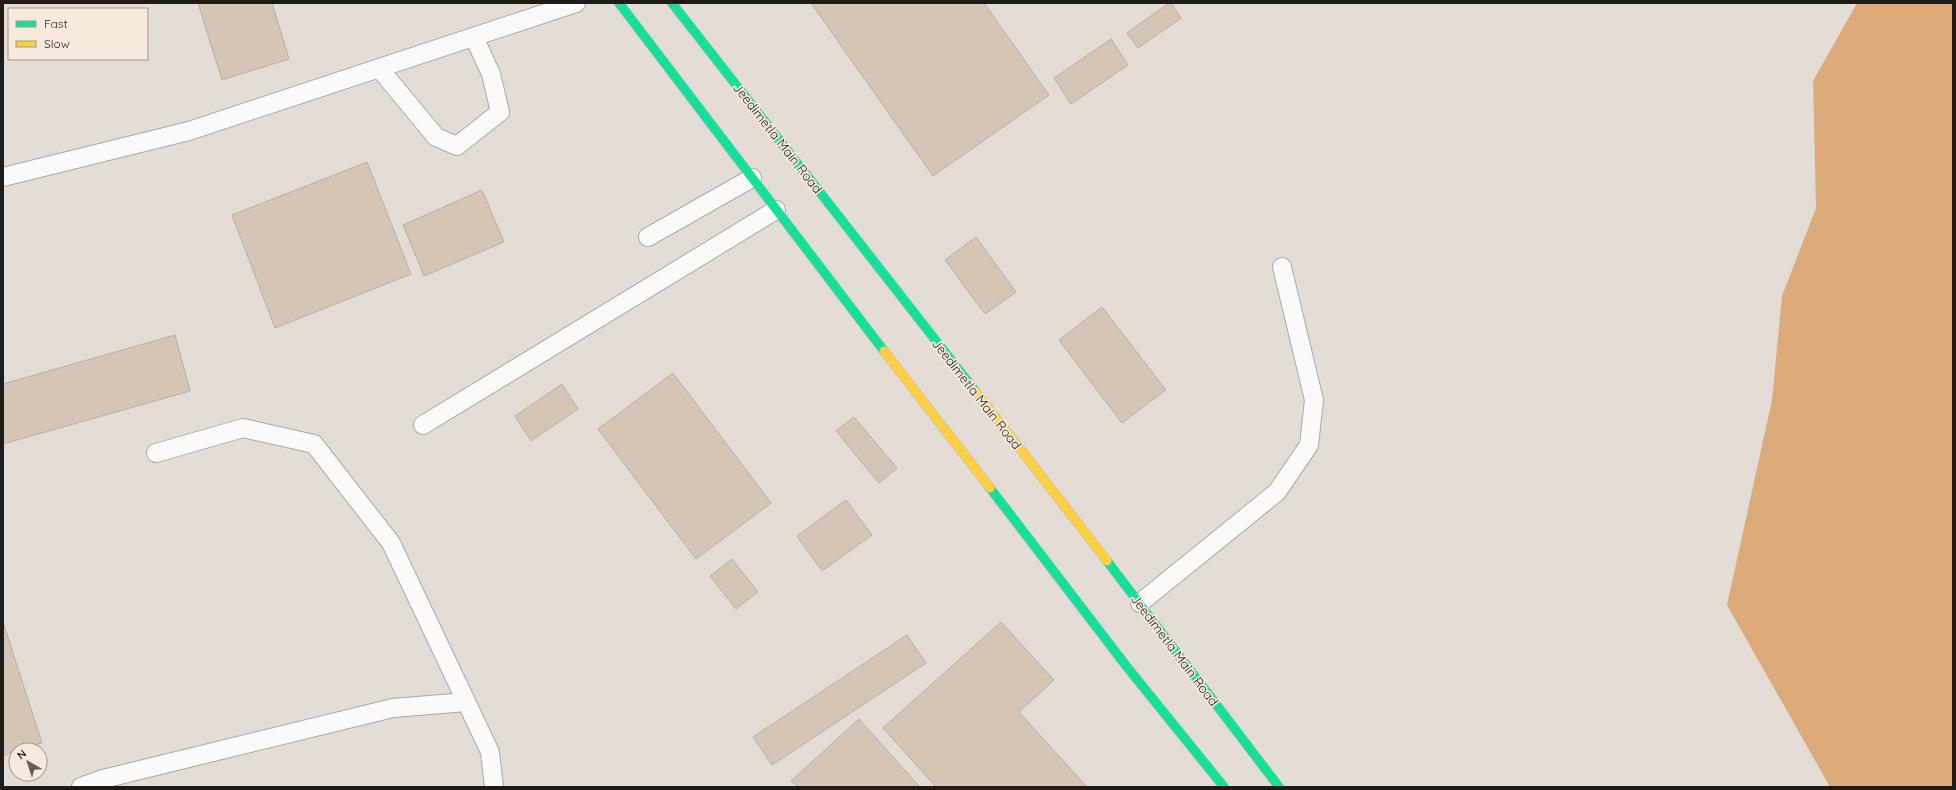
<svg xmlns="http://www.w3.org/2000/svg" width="1956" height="790" viewBox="0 0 1956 790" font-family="Quicksand,sans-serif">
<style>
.water{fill:#dcab79}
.building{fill:#d5c5b4;stroke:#b5afa9}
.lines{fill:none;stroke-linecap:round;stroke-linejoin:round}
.lane-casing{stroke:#aea8a2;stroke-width:20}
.fast-casing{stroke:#bcb9b5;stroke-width:10}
.slow-casing{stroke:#bcb9b5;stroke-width:10}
.lane{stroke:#fbfaf9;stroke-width:18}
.fast{stroke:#16e098;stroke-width:9}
.slow{stroke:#ffcf43;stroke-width:9}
.labels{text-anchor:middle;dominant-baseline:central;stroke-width:3.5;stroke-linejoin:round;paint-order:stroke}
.street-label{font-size:13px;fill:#1f1b16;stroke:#f7eadd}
</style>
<rect width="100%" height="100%" fill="#e4ddd6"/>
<!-- water -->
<path class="water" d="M1857 3H1953V787H1830L1727 605 1772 400 1782 296 1816 208 1813 81Z"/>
<!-- building -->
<path class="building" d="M198 3H272L289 59 222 80Z
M811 3H984L1049 95 933 176Z
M1169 3H1171L1181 18 1138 48 1127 33Z
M1111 39 1128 65 1071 104 1054 78Z
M367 162 411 274 275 328 232 215Z
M482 190 504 242 424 276 403 225Z
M976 237 1016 292 985 314 945 260Z
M1102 307 1166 390 1122 423 1059 340Z
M175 335 190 391 3 444V384Z
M673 373 771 503 696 559 598 429Z
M562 384 578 409 531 441 515 416Z
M854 417 897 468 879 483 836 431Z
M846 500 872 535 822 571 797 536Z
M732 559 758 592 736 609 710 576Z
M3 622 42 743 16 750 3 756Z
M1001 622 1054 680 1019 712 1086 786 1085 787H936L883 728Z
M907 635 926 663 772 765 753 737Z
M859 719 920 787H799L791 781Z"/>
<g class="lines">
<defs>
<path id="lane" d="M379 68 436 137 457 146 500 112 491 74 474 37
M3 177 189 131 576 3
M648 237 752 178
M423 425 776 210
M156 453 243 428 314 444 391 543 490 752 494 787
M1140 603 1277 492 1309 445 1314 400 1282 267
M81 787 103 779 393 708 466 702"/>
<path id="fast" d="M619 3 884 351
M672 3 976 392
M990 488 1127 667 1224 787
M1107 561 1279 787"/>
<path id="slow" d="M884 351 990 488
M976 392 1107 561"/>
</defs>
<!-- lane casing -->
<use href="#lane" class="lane-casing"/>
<!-- fast casing -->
<use href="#fast" class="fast-casing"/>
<!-- slow casing -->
<use href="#slow" class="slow-casing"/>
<!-- lane -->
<use href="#lane" class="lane"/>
<!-- fast -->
<use href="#fast" class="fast"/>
<!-- slow -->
<use href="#slow" class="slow"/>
</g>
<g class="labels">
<!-- street labels -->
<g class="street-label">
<text transform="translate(778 138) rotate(52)">Jeedimetla Main Road</text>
<text transform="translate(977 394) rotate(52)">Jeedimetla Main Road</text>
<text transform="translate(1175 650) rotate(53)">Jeedimetla Main Road</text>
</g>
</g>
<!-- border -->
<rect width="1956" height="790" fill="none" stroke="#1f1b16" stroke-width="8"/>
<!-- legend -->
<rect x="8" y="8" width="140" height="52" fill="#f7eadd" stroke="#a1978d"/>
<rect x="16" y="21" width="20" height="6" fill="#16e098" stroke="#a1978d"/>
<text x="44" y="28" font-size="12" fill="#1f1b16">Fast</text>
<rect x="16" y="41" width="20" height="6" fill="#ffcf43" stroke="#a1978d"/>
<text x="44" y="48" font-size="12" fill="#1f1b16">Slow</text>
<!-- north arrow -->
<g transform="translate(28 762) rotate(321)"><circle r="19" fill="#f7eadd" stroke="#a1978d"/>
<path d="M0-3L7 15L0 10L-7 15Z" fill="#645f59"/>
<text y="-6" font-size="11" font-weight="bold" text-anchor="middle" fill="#1f1b16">N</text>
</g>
</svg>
